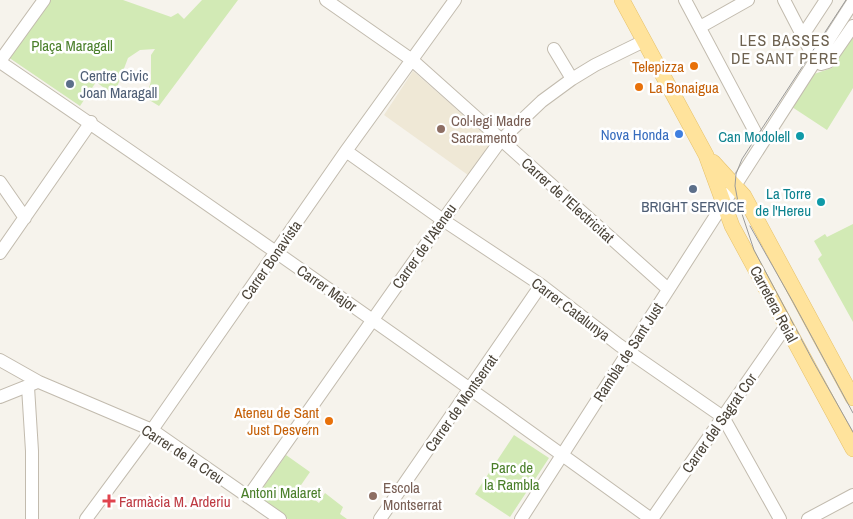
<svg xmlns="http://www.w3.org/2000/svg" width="853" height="519" viewBox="0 0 853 519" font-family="'Archivo Narrow',sans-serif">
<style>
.education{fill:#efe8d6}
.green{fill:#d2eab5}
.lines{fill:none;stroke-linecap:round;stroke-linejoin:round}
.minor-casing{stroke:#c2bbae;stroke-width:14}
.major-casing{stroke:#e6c16a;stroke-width:16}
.minor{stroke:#fff;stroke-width:12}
.major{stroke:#ffe39c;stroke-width:15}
.tram{stroke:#9a9a9a;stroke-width:1}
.food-dot{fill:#e8710a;stroke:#fff;stroke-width:2}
.service-dot{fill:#5c6f8a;stroke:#fff;stroke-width:2}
.education-dot{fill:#8d6e63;stroke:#fff;stroke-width:2}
.shop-dot{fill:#3f7fe0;stroke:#fff;stroke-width:2}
.culture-dot{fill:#0f9aa8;stroke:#fff;stroke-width:2}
.health-dot{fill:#e0444e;stroke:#fff;stroke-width:2}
.labels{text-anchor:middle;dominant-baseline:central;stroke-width:5;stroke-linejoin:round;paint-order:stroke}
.park-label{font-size:15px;fill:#4a7f2a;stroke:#fff}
.food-label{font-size:15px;fill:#c56008;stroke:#fff;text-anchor:end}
.service-label{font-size:15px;fill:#4e5e75;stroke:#fff;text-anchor:start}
.education-label{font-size:15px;fill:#785e54;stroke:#fff;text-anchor:start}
.shop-label{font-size:15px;fill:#366cbe;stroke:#fff;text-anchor:end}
.culture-label{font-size:15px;fill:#0d838f;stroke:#fff;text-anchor:end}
.street-label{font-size:15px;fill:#4b4439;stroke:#fff}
.health-label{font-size:15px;fill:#be3a42;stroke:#fff;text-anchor:start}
.neighbourhood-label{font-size:16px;letter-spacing:1px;fill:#6e6250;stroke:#fff}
</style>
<rect width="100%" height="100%" fill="#f6f3ec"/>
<!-- education -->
<path class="education" d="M413 71 494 142 468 175 384 115Z"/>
<!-- green -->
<path class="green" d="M49 0H123L171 17 178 13 184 19 202 0H238L159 106 146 98 151 81V55L155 49 140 50 128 58 114 95 96 82 80 106 8 57Z
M853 33V88L827 130 792 107 814 74 832 68Z
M853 224V322L818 259 822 255 814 241 825 234 827 237Z
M514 435 549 458 510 517 475 494Z
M286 455 310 472 299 488 319 503 325 493 343 507 340 514 347 519H288L257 496Z"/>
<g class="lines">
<defs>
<path id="minor" d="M326 0 412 60 668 289
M685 0 761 143
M784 0 815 60
M700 27 748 0
M803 35 826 0
M554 49 572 79
M815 60 821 64 828 62 853 26
M0 61 44 0
M0 62C219 211 436 363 651 519
M346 151 443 220 541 285 619 345 723 417 780 519
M0 182 25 218
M0 253 91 122
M0 360 39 382 152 430 280 519
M28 387 32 451V519
M0 397 35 383
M248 497 443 220 501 140 542 101 572 79 595 65 644 41
M86 519 154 427 346 151 455 0
M380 519 541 285
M521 519 853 2
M652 519 786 326
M808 519 853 495"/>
<path id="major" d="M622 0 706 155 732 226 853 449
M713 162 744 196 853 398"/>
</defs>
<!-- minor casing -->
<use href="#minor" class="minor-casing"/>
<!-- major casing -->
<use href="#major" class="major-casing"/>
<!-- minor -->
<use href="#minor" class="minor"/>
<!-- major -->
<use href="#major" class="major"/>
<!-- tram -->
<path class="tram" d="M846 0 742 159 736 174 735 186 738 202 754 250 813 361 853 432
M750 226 793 302 853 413"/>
</g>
<!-- markers -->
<g class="food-dot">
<circle cx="694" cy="66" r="5"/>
<circle cx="639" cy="87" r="5"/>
<circle cx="329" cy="421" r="5"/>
</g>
<g class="service-dot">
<circle cx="70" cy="84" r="5"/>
<circle cx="693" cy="189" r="5"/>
</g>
<g class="education-dot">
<circle cx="441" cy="129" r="5"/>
<circle cx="373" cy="496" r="5"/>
</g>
<circle class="shop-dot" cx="679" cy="134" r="5"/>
<g class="culture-dot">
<circle cx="800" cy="136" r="5"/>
<circle cx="821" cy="202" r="5"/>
</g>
<path class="health-dot" d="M106.5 493.5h5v5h5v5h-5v5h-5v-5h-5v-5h5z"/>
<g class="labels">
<!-- park labels -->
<g class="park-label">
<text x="72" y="45">Plaça Maragall</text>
<text x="512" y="467">Parc de<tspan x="512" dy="17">la Rambla</tspan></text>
<text x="281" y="492">Antoni Malaret</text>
</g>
<!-- food labels -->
<g class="food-label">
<text x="684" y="66">Telepizza</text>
<text x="649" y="87" text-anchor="start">La Bonaigua</text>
<text x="319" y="412">Ateneu de Sant<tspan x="319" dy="17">Just Desvern</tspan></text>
</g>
<!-- service labels -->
<g class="service-label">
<text x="80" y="75">Centre Civic<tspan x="80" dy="17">Joan Maragall</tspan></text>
<text x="693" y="206" text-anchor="middle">BRIGHT SERVICE</text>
</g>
<!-- education labels -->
<g class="education-label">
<text x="451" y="120">Col·legi Madre<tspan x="451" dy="17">Sacramento</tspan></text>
<text x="383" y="487">Escola<tspan x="383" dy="17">Montserrat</tspan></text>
</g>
<!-- shop labels -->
<g class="shop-label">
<text x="669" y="134">Nova Honda</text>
</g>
<!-- culture labels -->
<g class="culture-label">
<text x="790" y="136">Can Modolell</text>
<text x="811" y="193">La Torre<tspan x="811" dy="17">de l'Hereu</tspan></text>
</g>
<!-- street labels -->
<g class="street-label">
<text transform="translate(568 200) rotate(42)">Carrer de l'Electricitat</text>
<text transform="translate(424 246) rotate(-55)">Carrer de l'Ateneu</text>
<text transform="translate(271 260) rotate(-55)">Carrer Bonavista</text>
<text transform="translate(327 288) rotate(35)">Carrer Major</text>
<text transform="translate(774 304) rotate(62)">Carretera Reial</text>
<text transform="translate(571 309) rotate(37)">Carrer Catalunya</text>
<text transform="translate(628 352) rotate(-57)">Rambla de Sant Just</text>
<text transform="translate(461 403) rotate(-55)">Carrer de Montserrat</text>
<text transform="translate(719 423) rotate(-55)">Carrer del Sagrat Cor</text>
<text transform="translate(183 454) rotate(33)">Carrer de la Creu</text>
</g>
<!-- health labels -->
<g class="health-label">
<text x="119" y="501">Farmàcia M. Arderiu</text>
</g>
<!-- neighbourhood labels -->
<g class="neighbourhood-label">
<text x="785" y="40">LES BASSES<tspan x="785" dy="18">DE SANT PERE</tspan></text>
</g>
</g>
</svg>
